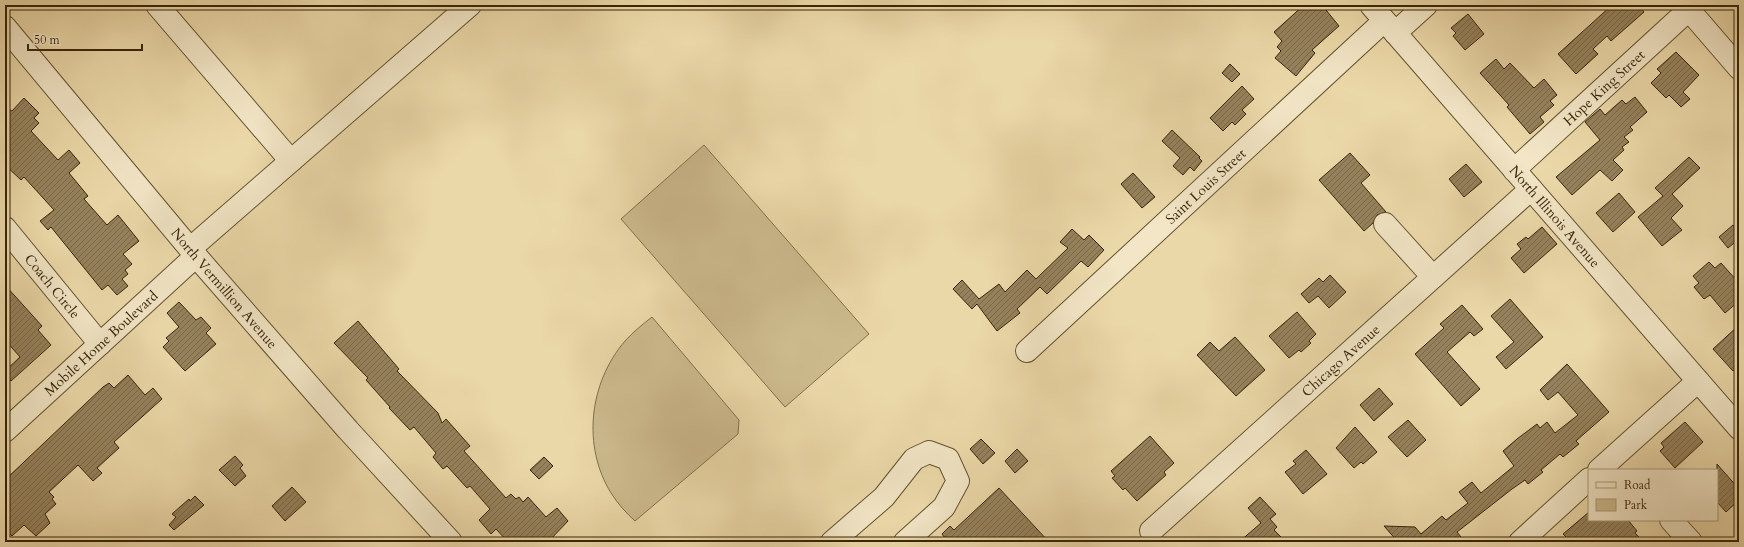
<svg xmlns="http://www.w3.org/2000/svg" width="1744" height="547" viewBox="0 0 1744 547" font-family="Cardo,serif">
<style>
.green{fill:#ccba8d;stroke:#82704b}
.building{fill:url(#building-hatch);stroke:#372509}
.lines{fill:none;stroke-linecap:round;stroke-linejoin:round}
.minor-casing{stroke:#645231;stroke-width:24}
.minor{stroke:#f2e6c6;stroke-width:22}
.labels{text-anchor:middle;dominant-baseline:central;stroke-width:3;stroke-linejoin:round;paint-order:stroke}
.street-label{font-size:14px;fill:#372509;stroke:#f2e6c6}
</style>
<defs>
<pattern id="building-hatch" width="6" height="6" patternUnits="userSpaceOnUse"><rect width="6" height="6" fill="#95825c"/><path d="M-1 1l2-2M0 6l6-6M5 7l2-2" fill="none" stroke="#7a6a4a"/></pattern>
</defs>
<rect width="100%" height="100%" fill="#ebd8a8"/>
<filter id="stains"><feTurbulence type="fractalNoise" baseFrequency=".005" numOctaves="4"/><feColorMatrix values="0 0 0 0 .2 0 0 0 0 .09 0 0 0 0 .02 0 0 0 .5 -.17"/></filter>
<radialGradient id="worn" r=".72"><stop offset=".6" stop-color="#630" stop-opacity="0"/><stop offset="1" stop-color="#630" stop-opacity=".3"/></radialGradient>
<!-- green -->
<path class="green" d="M704 145 869 334 785 407 621 219Z
M652 317 739 420 738 434 635 521C626 513 618 504 611 493 582 446 589 383 625 341 633 332 643 324 652 317Z"/>
<!-- building -->
<path class="building" d="M1304 5H1322L1339 26 1312 50 1315 53 1296 76 1275 58 1281 51 1277 47 1282 41 1274 32Z
M1612 5H1638L1644 12 1611 41 1607 36 1593 49 1598 54 1576 74 1558 54Z
M1468 14 1484 34 1465 50 1453 36 1456 33 1451 28Z
M1676 52 1699 75 1683 92 1690 99 1681 107 1669 95 1666 98 1651 83 1661 73 1657 69Z
M1496 59 1504 69 1510 63 1534 88 1544 79 1557 95 1550 101 1554 105 1540 117 1544 122 1530 134 1507 107 1509 105 1480 73Z
M1230 64 1240 74 1232 82 1222 73Z
M1242 86 1254 99 1242 110 1246 114 1235 125 1232 122 1223 131 1210 118Z
M1635 97 1647 112 1630 127 1633 130 1624 137 1629 142 1622 147 1624 150 1613 160 1623 170 1612 181 1600 170 1572 195 1556 177 1600 140 1585 122 1600 109 1605 115 1622 100 1626 104Z
M24 98 39 113 34 118 39 123 31 131 58 160 69 150 80 163 69 173 88 196 84 199 107 225 118 215 139 241 123 254 132 264 125 270 128 274 122 279 128 286 117 295 108 285 102 290 51 227 48 230 40 221 54 210 24 177 21 180 5 165V107L12 111Z
M1172 130 1200 157 1199 158 1202 161 1194 171 1190 167 1183 175 1173 166 1180 158 1162 141Z
M1350 153 1370 175 1361 183 1386 212 1377 215 1373 223 1364 231 1319 180Z
M1689 157 1700 168 1672 194 1683 206 1671 218 1682 230 1662 246 1638 217 1663 196 1655 188Z
M1466 164 1482 182 1464 197 1449 179Z
M1133 173 1155 197 1142 208 1121 184Z
M1619 193 1635 212 1613 232 1596 213Z
M1733 225 1739 232V239L1728 248 1719 237Z
M1542 227 1557 244 1524 273 1511 258 1521 249 1517 244 1526 237 1528 239Z
M1072 229 1084 240 1089 235 1104 250 1088 267 1081 261 1047 294 1040 287 1017 309 1020 313 997 331 977 304 972 309 953 289 962 280 979 299 999 284 1005 292 1027 270 1036 279 1068 248 1060 242Z
M1709 262 1715 268 1721 263 1739 283V301L1725 313 1710 295 1704 299 1694 287 1699 283 1693 276Z
M1330 275 1346 292 1329 308 1318 296 1309 303 1301 294 1319 278 1323 282Z
M5 285 42 326 38 330 51 345 11 381 5 374V371L20 357 5 340Z
M1510 299 1543 337 1506 369 1496 357 1514 342 1491 316Z
M179 302 196 320 201 317 211 328 206 333 216 344 185 371 163 347 169 341 166 338 179 327 167 313Z
M1462 305 1483 329 1474 336 1470 332 1447 352 1480 389 1461 406 1415 354 1444 328 1440 324Z
M1297 312 1316 334 1309 341 1311 343 1301 352 1299 350 1289 358 1269 336Z
M358 321 399 369 397 371 438 413 442 423 446 419 470 446 464 451 506 498 511 494 516 499 519 497 523 502 528 497 546 517 557 508 568 521 548 542H508L496 529 491 534 479 520 490 509 470 486 467 488 447 466 443 469 433 457 436 453 414 427 410 430 389 408 390 407 366 380 368 378 334 343Z
M1739 325V366L1733 371 1713 349Z
M1235 337 1265 370 1236 396 1197 355 1210 342 1219 351Z
M1567 364 1609 412 1576 441 1579 444 1563 457 1560 454 1541 470 1543 472 1528 484 1525 480 1512 489 1457 532 1465 542H1398L1384 526 1415 527 1421 534 1442 516 1446 520 1468 503 1459 492 1472 482 1481 493 1514 466 1503 451 1517 439 1537 424 1540 428 1547 422 1555 433 1578 415 1558 392 1548 400 1540 390Z
M128 375 145 395 153 388 162 399 114 442 119 448 97 468 102 473 93 481 78 465 49 492 54 497 52 499 56 504 45 514 50 523 36 536 24 525 12 536 5 529V480L103 387 109 383 114 388Z
M1379 388 1393 404 1374 421 1360 405Z
M1408 420 1426 440 1407 457 1388 437Z
M1685 422 1703 442 1675 468 1660 451 1664 447 1661 443Z
M1355 427 1377 452 1363 464 1361 462 1354 468 1336 448Z
M1150 436 1174 463 1164 472 1166 475 1137 501 1125 488 1123 490 1112 478 1115 476 1111 471Z
M981 439 995 453 983 464 970 449Z
M1017 449 1028 461 1015 473 1005 461Z
M1306 450 1327 474 1303 494 1285 472 1296 464 1293 461Z
M235 456 243 465 240 468 246 476 235 486 219 470Z
M544 457 553 466 539 479 530 470Z
M1717 464 1739 489V500L1726 512 1717 502Z
M292 487 306 502 285 521 272 506Z
M999 488 1049 542H941L945 538 942 534 950 526 954 530Z
M195 496 204 505 174 530 169 525 176 517 172 514 189 499 190 501Z
M1260 497 1276 514 1270 519 1277 527 1274 530 1286 542H1239L1261 523 1248 508Z
M1589 512V520H1628L1637 531 1635 533 1644 542H1571L1563 534Z"/>
<g class="lines">
<defs>
<g id="minor">
<path d="M157 5 291 161"/>
<path id="s1" d="M1371 5 1739 428"/>
<path d="M1689 10 1739 68"/>
<path id="s2" d="M5 27 196 256 348 430 451 542"/>
<path d="M1395 33 1426 5"/>
<path id="s3" d="M1514 170 1694 5"/>
<path d="M1385 224 1433 277"/>
<path id="s4" d="M5 228 100 344"/>
<path d="M191 248 470 5"/>
<path id="s5" d="M1027 351 1384 21"/>
<path id="s6" d="M5 431 196 256"/>
<path d="M1599 470 1698 381"/>
<path d="M1671 520 1691 542"/>
<path id="s7" d="M1151 531 1531 189"/>
<path d="M832 542 884 497 914 459 929 452 948 459 958 481 944 507 905 542"/>
<path d="M1520 542 1589 479"/>
</g>
</defs>
<!-- minor casing -->
<use href="#minor" class="minor-casing"/>
<!-- minor -->
<use href="#minor" class="minor"/>
</g>
<g class="labels">
<!-- street labels -->
<g class="street-label">
<text stroke="none"><textPath href="#s3" startOffset="122">Hope King Street</textPath></text>
<text stroke="none"><textPath href="#s5" startOffset="243">Saint Louis Street</textPath></text>
<text stroke="none"><textPath href="#s1" startOffset="280">North Illinois Avenue</textPath></text>
<text stroke="none"><textPath href="#s4" startOffset="75">Coach Circle</textPath></text>
<text stroke="none"><textPath href="#s2" startOffset="341">North Vermillion Avenue</textPath></text>
<text stroke="none"><textPath href="#s6" startOffset="130">Mobile Home Boulevard</textPath></text>
<text stroke="none"><textPath href="#s7" startOffset="255">Chicago Avenue</textPath></text>
</g>
</g>
<!-- margin -->
<rect width="1744" height="547" fill="none" stroke="#ebd8a8" stroke-width="20"/>
<rect x="6" y="6" width="1732" height="535" fill="none" stroke="#372509" stroke-width="2"/>
<rect x="10" y="10" width="1724" height="527" fill="none" stroke="#372509"/>
<!-- legend -->
<rect x="1588" y="469" width="130" height="52" fill="#f2e6c6" stroke="#a7997a"/>
<rect x="1596" y="482" width="20" height="6" fill="#f2e6c6" stroke="#a7997a"/>
<text x="1624" y="489" font-size="12" fill="#372509">Road</text>
<rect x="1596" y="499" width="20" height="12" fill="#ccba8d" stroke="#a7997a"/>
<text x="1624" y="509" font-size="12" fill="#372509">Park</text>
<!-- scale -->
<path d="M28 44v6h114v-6" fill="none" stroke="#372509" stroke-width="2"/>
<text x="34" y="44" font-size="12" fill="#372509" stroke="#f2e6c6" stroke-width="3" paint-order="stroke">50 m</text>
<rect width="100%" height="100%" filter="url(#stains)"/>
<rect width="100%" height="100%" fill="url(#worn)"/>
</svg>
